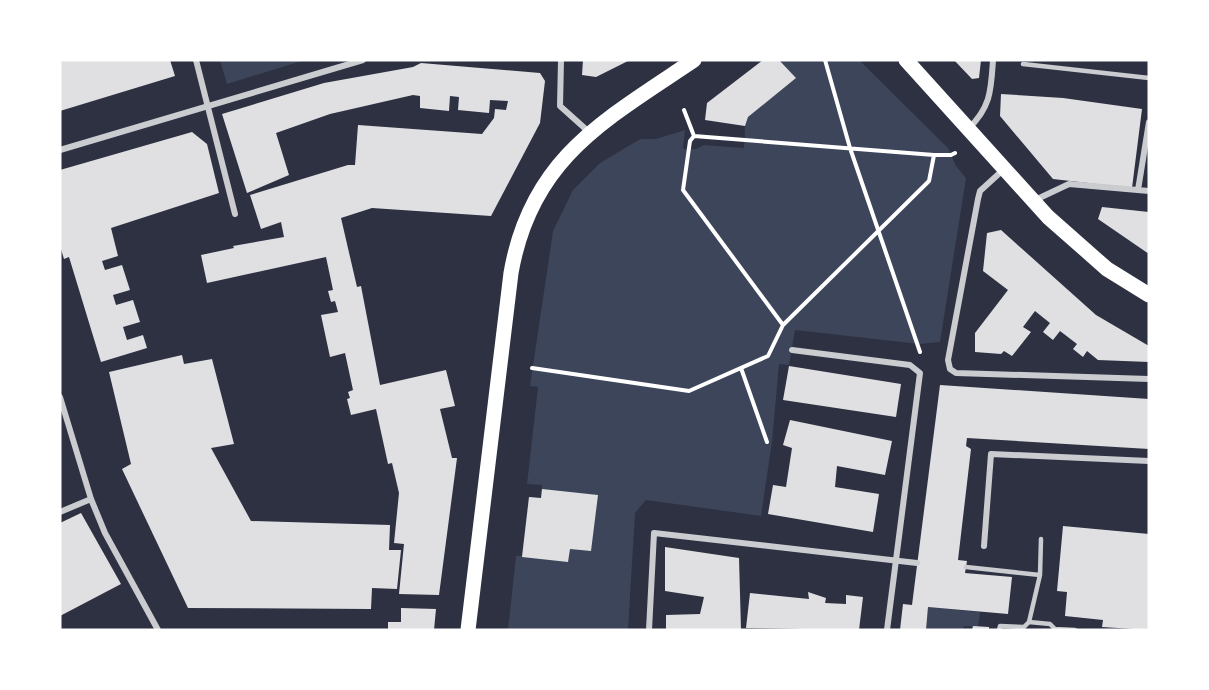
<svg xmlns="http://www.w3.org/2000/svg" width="1209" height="690" viewBox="0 0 1209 690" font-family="Figtree,sans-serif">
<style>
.green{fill:#3c4559}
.building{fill:#e0e0e3}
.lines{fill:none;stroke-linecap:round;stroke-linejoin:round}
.path{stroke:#fff;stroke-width:4}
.service{stroke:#caccd0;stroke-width:4.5}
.minor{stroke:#caccd0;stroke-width:6}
.primary{stroke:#fff;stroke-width:15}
</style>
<rect width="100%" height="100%" fill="#2d3142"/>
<!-- green -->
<path class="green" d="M220 60H305L227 84Z
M779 60H859L948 148 956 166 966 178 940 342 919 344 795 330 789 365 779 364 772 442 761 516 646 500 635 513 628 630H508L516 556H522L529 497 541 498 542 485 527 484 538 387 530 386 553 231 573 190 600 163 630 145 641 139H656L685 130 683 149H696L704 145 744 148 745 126 748 117 796 78Z
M928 607 980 612 978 627 964 626 963 630H926Z"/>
<!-- building -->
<path class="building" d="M60 60H170L175 76 60 111Z
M583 60H630L596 77 582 75Z
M763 60H779L796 78 748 117 745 126 705 120 707 103Z
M954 60H981L979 78 972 79Z
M421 63 540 73 545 81 540 123 491 216 372 208 341 218 357 287 361 286 380 385 446 370 455 406 440 409 452 458H457L439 595 399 594 404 544 394 543 399 493 392 463 388 464 376 409 351 415 347 399 350 398 348 392 353 390 345 353 330 357 321 315 338 312 335 301 331 302 328 291 333 290 326 257 207 283 201 255 234 248 233 246 284 237 281 222 261 229 250 195 348 165H355L358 125 482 134 494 118 495 109 506 110 508 101 490 100 489 113 458 110 459 97 450 96 449 111 420 108V96L413 95 330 114 276 133 289 175 247 193 222 114 324 83 413 67Z
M1001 94 1063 98 1142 109 1132 188 1053 179 1000 116Z
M192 132 207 144 219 193 111 228 118 256 102 261 105 270 122 265 130 290 113 295 116 305 133 300 140 322 123 327 127 340 143 335 147 348 101 362 69 257 64 259 60 246V170Z
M1102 207 1149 212V254L1098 219Z
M1001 230 1096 315 1149 346V362L1098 360 1087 351 1083 357 1073 349 1077 344 1060 331 1053 340 1043 332 1050 323 1035 311 1023 327 1031 332 1012 356 1004 351 1001 354 975 352V333L1008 290 983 271 987 233Z
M182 355 184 364 212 359 234 444 211 448 251 521 390 525 389 550H401L397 589 372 588 371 609 188 608 122 469 131 464 109 372Z
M789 366 901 384 896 417 783 400Z
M940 385 1149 399V449L967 438 966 446 971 449 958 560 967 561 965 573 1012 577 1008 614 928 607 926 630H900L903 604 912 605Z
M790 420 892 441 885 475 837 466 835 487 879 494 873 532 768 514 773 485 786 487 792 448 783 445Z
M542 489 598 495 591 551 570 549 568 562 522 557 529 497 541 498Z
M81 513 121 584 60 616V523Z
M1063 526 1149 534V630L1102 627 1103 620 1065 616 1067 592 1057 591Z
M665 547 739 558 741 630H666V615L700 614 704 597 665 591Z
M808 592 826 598 825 603 846 604V595L863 597 859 630 746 628 750 593 809 599Z
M401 608 436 609 434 630H388V622H401Z
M973 626 989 627V630H972Z"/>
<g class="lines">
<!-- path -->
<path class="path" d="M825 60 850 148 920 352
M684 110 694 136 934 155H951L955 153
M694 136 690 141 683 190 783 325 929 181 934 155
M532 368 689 391 768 356 783 325
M741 368 767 442"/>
<!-- service -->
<path class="service" d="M1023 64 1149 78
M966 567 1040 575 1029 622 1024 627 1000 626 999 630
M1040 575 1041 539
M1029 622 1050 624 1055 629 1075 630"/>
<!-- minor -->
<path class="minor" d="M196 60 235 214
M561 60 560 106 589 132
M968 129C991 107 991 90 993 60
M60 150 363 60
M1003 170 980 191 978 199 948 360 950 369 956 373 1149 379
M1138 190 1149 122
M1033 201 1069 184 1149 191
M792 350 910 365 920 373 887 630
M60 397 91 499 105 533 158 630
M60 512 91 499
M984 546 991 454 1149 461
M649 630 654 533 917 563"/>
<!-- primary -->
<path class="primary" d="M906 60 1048 217 1107 269 1149 295
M468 630 511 273C531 158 605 120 694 60"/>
</g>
<!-- border -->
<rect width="1209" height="690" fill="none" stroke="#ffffff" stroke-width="123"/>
</svg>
